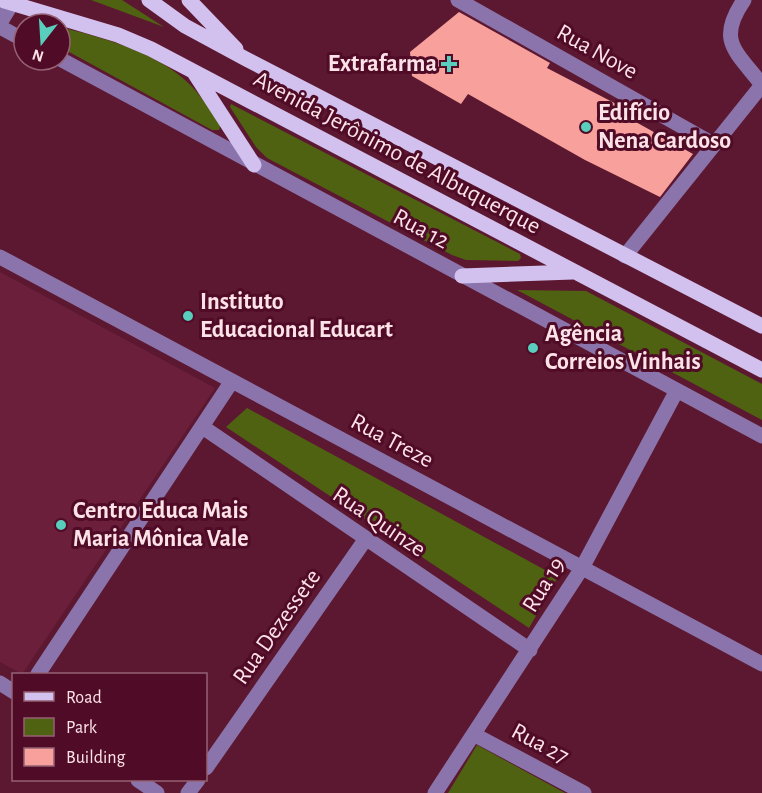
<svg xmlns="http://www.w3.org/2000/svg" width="762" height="793" viewBox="0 0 762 793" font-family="'Alegreya Sans',sans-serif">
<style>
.built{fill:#6b1f3b}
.green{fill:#4f6211}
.building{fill:#f7a09c}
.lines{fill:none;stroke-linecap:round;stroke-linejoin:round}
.minor{stroke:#8a74ab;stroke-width:15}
.major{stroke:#d2c1ef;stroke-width:15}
.poi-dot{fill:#5acebd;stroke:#500b27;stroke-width:2}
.labels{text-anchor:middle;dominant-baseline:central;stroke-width:6;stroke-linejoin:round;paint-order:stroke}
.street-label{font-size:24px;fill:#fde2e8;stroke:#500b27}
.poi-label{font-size:24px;font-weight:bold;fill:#fde2e8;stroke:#500b27;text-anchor:start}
</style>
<rect width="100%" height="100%" fill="#5c1831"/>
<!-- built -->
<path class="built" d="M0 272 215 388 22 674 0 662Z"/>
<!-- green -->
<path class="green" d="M91 0H122L164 27Z
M60 27C100 37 153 51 185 80 199 92 209 109 221 123L219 130H212L60 47Z
M231 104 520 254 521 258 518 261 466 260 452 255 267 158 256 147 230 107Z
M517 290 586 291 762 384V420Z
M247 408 558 577 529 628 226 427Z
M477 745 565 793H448Z"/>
<!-- building -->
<path class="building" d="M459 12 550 63 547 68 622 107 618 112 693 154 660 197 585 160 468 94 461 104 412 76 410 52Z"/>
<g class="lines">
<!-- minor -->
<path class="minor" d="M458 0 713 144
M744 0C716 41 736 51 762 85
M0 23 14 0
M0 27 24 40
M60 59 762 436
M625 256 762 85
M0 257 762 664
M204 428 530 650
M38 674 232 381
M0 683 14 692
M475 735 584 793
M206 768 365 540
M138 780 157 793
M188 793 198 780
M435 793 582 568 676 392"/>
<!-- major -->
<path class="major" d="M1 0 118 35 151 49 762 370
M149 0 185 26 246 59 762 326
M189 0 236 49
M195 74 254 165
M462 276 573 272"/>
</g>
<!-- markers -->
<g class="poi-dot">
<path d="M446 55h6v6h6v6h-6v6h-6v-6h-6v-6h6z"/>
<circle cx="586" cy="127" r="6"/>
<circle cx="188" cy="316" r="6"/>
<circle cx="533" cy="348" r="6"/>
<circle cx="61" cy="525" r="6"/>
</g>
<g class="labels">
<!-- street labels -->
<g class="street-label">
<text transform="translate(597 52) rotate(29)">Rua Nove</text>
<text transform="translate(397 153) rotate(28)">Avenida Jerônimo de Albuquerque</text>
<text transform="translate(421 229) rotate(28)">Rua 12</text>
<text transform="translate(392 441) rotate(28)">Rua Treze</text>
<text transform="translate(379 522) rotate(34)">Rua Quinze</text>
<text transform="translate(544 585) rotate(-58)">Rua 19</text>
<text transform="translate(277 627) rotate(-55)">Rua Dezessete</text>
<text transform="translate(540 744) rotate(28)">Rua 27</text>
</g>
<!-- poi labels -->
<g class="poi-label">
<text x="437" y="64" text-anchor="end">Extrafarma</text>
<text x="598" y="113">Edifício<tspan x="598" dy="28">Nena Cardoso</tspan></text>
<text x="200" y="302">Instituto<tspan x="200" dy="28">Educacional Educart</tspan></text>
<text x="545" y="334">Agência<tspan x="545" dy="28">Correios Vinhais</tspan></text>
<text x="73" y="511">Centro Educa Mais<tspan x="73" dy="28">Maria Mônica Vale</tspan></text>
</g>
</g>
<!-- legend -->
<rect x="12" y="673" width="195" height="108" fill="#500b27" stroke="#956174" stroke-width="1.5"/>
<rect x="24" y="692" width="30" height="9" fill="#d2c1ef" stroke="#956174" stroke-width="1.5"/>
<text x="66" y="703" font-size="18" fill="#fde2e8">Road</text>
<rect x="24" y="718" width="30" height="18" fill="#4f6211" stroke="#956174" stroke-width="1.5"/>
<text x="66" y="733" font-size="18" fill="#fde2e8">Park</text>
<rect x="24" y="748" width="30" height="18" fill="#f7a09c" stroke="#956174" stroke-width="1.5"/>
<text x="66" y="763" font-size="18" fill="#fde2e8">Building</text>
<!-- north arrow -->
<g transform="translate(42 42) rotate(197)"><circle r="28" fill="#500b27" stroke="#956174" stroke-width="1.5"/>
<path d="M0-4.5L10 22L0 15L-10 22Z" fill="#5acebd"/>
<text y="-9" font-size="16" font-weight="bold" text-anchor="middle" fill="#fde2e8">N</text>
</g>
</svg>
